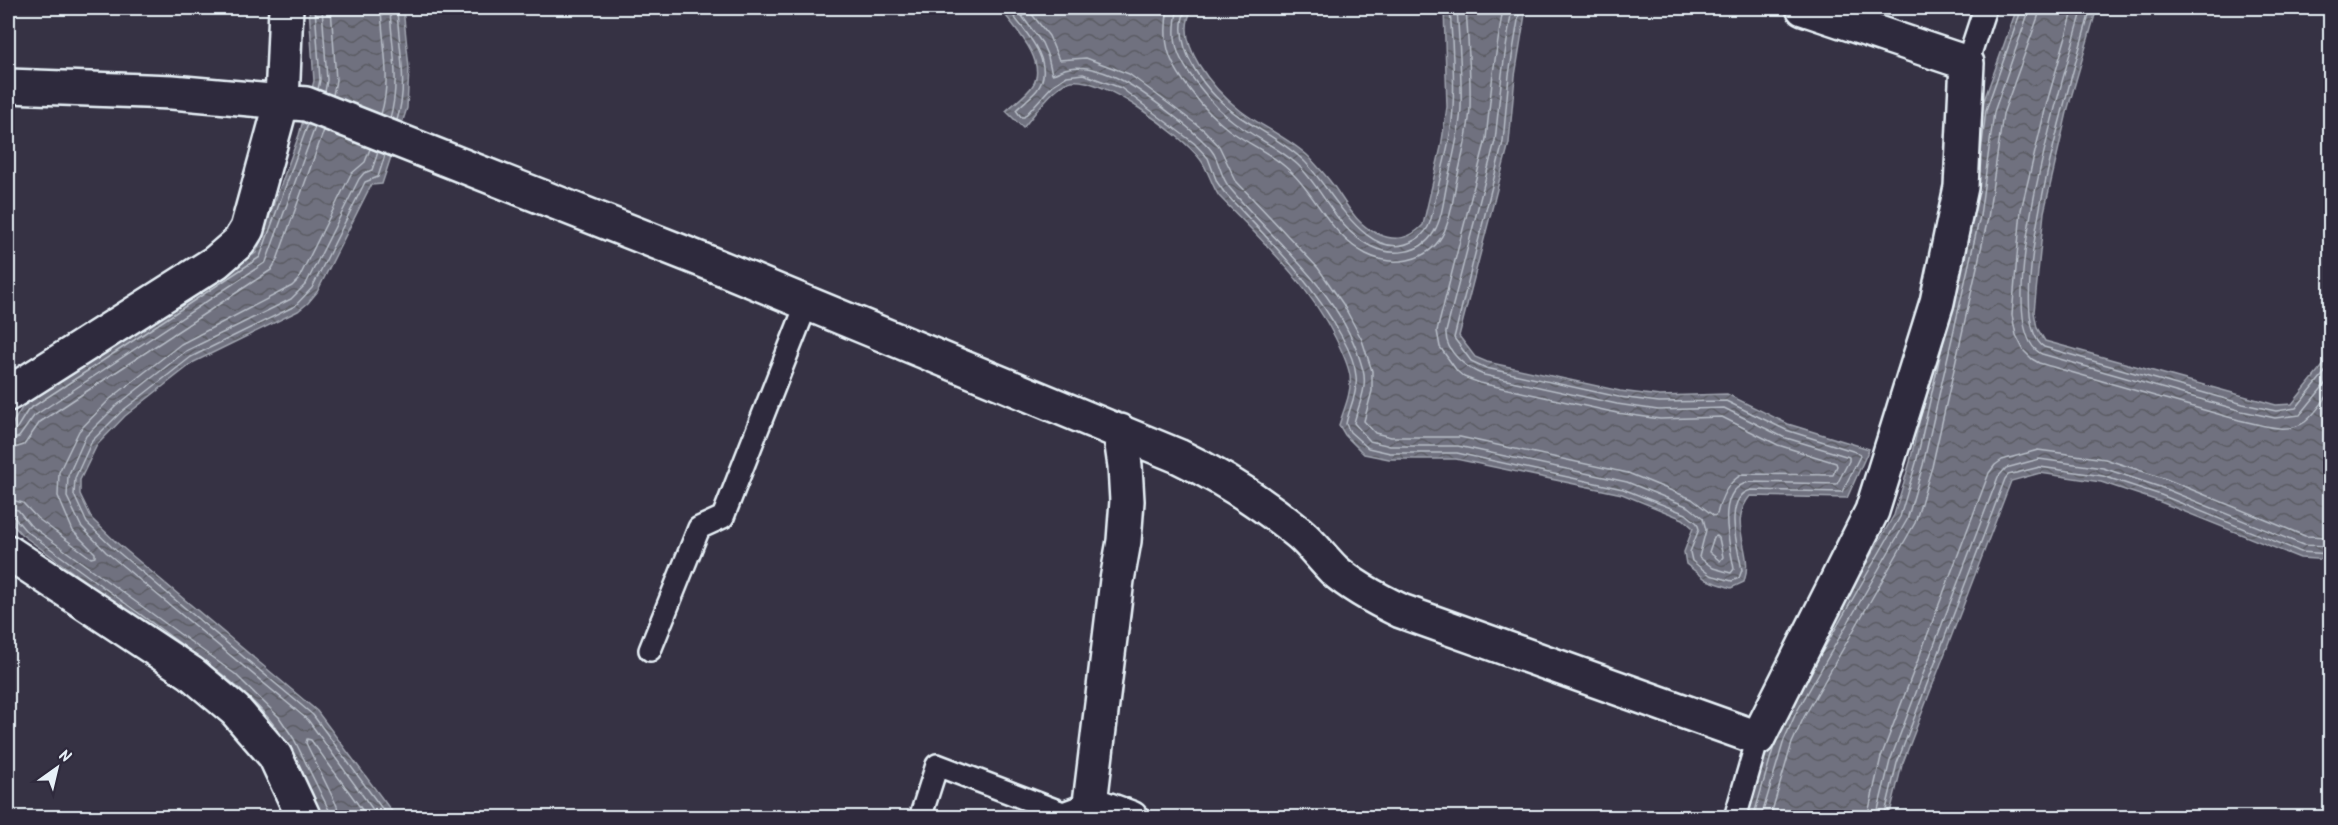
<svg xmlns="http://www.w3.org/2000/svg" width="2338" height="825" viewBox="0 0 2338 825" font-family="Kalam,sans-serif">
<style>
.water{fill:url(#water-waves);stroke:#a0a4af;stroke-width:1.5}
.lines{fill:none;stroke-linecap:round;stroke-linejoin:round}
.shore{stroke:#b8bec8;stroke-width:1.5}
.lane-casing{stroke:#e8f1f8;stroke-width:26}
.street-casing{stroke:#e8f1f8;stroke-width:38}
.lane{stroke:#2f2a3d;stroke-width:21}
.street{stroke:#2f2a3d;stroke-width:33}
</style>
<defs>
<pattern id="water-waves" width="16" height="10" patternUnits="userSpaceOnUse" patternTransform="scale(1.5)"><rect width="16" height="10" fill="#70717f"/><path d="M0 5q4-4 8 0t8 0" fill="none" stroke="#5b5c64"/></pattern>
</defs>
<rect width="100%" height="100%" fill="#363244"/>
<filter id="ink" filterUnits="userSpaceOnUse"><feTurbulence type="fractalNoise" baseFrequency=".0167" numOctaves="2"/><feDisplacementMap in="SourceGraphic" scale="12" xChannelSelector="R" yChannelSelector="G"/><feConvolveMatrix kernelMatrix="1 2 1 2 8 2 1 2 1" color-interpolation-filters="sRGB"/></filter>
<g filter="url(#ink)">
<!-- water -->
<path class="water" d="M309 8H403L409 68 407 108 382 184 371 185 317 292 308 303 298 311 194 362 125 416 97 445 80 480V494L92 519 116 542 317 711 396 817H318L225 684 21 534 8 519V431L23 406 256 253 299 135 314 81Z
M1000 8H1193C1171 42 1215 91 1241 111 1262 127 1289 138 1309 157 1317 166 1326 175 1333 185 1346 203 1356 225 1378 234 1396 242 1410 239 1423 225L1441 147 1447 107 1444 8H1526L1515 76 1509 143 1459 336 1475 357 1487 362 1620 391 1660 396 1727 394 1788 424 1869 449 1847 498 1750 496C1726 526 1755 550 1744 582L1731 588 1707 580 1686 564 1684 552 1693 528 1683 519 1622 494 1456 459H1389L1364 454 1345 435 1339 425C1344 409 1352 392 1350 376 1348 363 1341 349 1335 337 1307 282 1261 240 1219 196 1211 184 1208 169 1200 159 1183 136 1097 71 1068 82 1052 88 1034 115 1023 128L1006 111C1014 103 1027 95 1033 85 1048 61 1013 26 1000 8Z
M2017 8H2097L2068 108 2044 212 2034 312 2037 328 2045 341 2276 405 2292 404 2330 357V560L2300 558 2158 501 2101 482 2040 473 2011 481 1902 765 1889 817 1747 818 1771 735 1784 707 1894 515 1910 462 1967 213 1981 109Z"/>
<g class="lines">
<!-- shore -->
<path class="shore" d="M315 8 320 80 318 89
M322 8 327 80 325 92
M331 8 336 80 333 95
M381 8C382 43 392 80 381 114
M1007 8C1022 28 1058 63 1037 90 1031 97 1023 103 1016 110L1021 117H1024L1053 85 1067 76 1083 74 1121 88 1194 143 1208 158 1217 182 1224 192C1267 238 1312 281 1342 337 1348 348 1355 363 1356 376 1358 393 1349 408 1346 424L1350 432 1368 448 1390 453H1457L1623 489 1686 514 1697 523 1699 529 1690 552 1692 561 1710 575 1732 581 1739 578 1742 570C1738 548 1722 498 1751 490L1842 492 1860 456 1859 453 1786 430 1726 401 1659 402 1619 397 1486 368 1471 361 1454 338 1503 142 1509 75 1520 8
M1016 8 1042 43 1048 57 1052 74C1058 73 1062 69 1069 68 1087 65 1109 73 1125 82 1144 92 1204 137 1214 154 1220 165 1221 177 1229 187 1278 247 1342 291 1363 370 1368 388 1358 406 1354 423L1370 441 1390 446H1458L1627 482 1689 507 1703 518 1706 530 1699 557 1713 568 1731 573 1734 569C1730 544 1713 489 1750 482L1837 484 1849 461V457L1783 437 1724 408 1658 410 1617 404 1484 375C1467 369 1445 352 1446 332L1495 141 1502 74 1512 8
M1027 8 1049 36 1059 60 1086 58 1129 74 1204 130 1219 146 1236 181 1318 268 1343 304 1362 340 1372 371V391L1364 421 1375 433 1391 437H1460L1628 473 1692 499 1714 516 1717 514C1721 498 1727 482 1743 474L1833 475 1837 466 1836 463 1778 445 1722 417 1660 419 1617 413 1480 383 1464 377 1457 371 1440 347 1437 331 1486 139 1493 73 1503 8
M1168 8C1161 46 1170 65 1194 95 1204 108 1216 120 1229 130 1250 145 1275 155 1293 174 1318 199 1332 237 1366 254 1392 267 1426 263 1442 236 1451 220 1453 197 1457 179 1462 156 1469 131 1470 108 1471 75 1468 40 1466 8
M1178 8C1169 44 1179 62 1202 90 1211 102 1222 113 1234 122 1254 137 1279 148 1298 165 1324 190 1336 229 1370 246 1392 257 1421 254 1434 232 1443 217 1444 195 1448 179 1453 156 1460 131 1461 107 1462 75 1459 40 1457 8
M1186 8C1169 47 1208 96 1240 117 1261 131 1285 143 1304 161 1331 187 1367 268 1415 240 1420 238 1426 231 1428 227 1433 217 1434 203 1437 192 1443 164 1452 136 1453 107 1455 75 1452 40 1450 8
M2074 8 2047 102 2021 210 2012 315 2016 335 2024 351 2032 359 2039 363 2239 420C2258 424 2287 435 2305 422 2315 414 2323 402 2330 392
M2083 8C2069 58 1984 328 2042 354L2242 411 2275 418 2300 415 2330 378
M2091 8C2077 58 1997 317 2044 347L2243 404 2276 411 2296 408 2330 366
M390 118C401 82 391 44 390 8
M397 120C409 83 398 45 397 8
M378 152 372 170 364 173 359 179 306 284 291 299 186 351 116 406 86 436 68 476 67 497 81 526 106 552 308 720 379 818
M1981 153 1986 110 2022 8
M385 155 378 177 365 182 312 288 295 306 191 357 121 412 92 441 75 478 74 495 87 523 112 547 313 715 389 818
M8 434 15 431 28 410 260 257 308 124
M8 441 19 437 34 416 266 262 315 127
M8 450 24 445 40 422 271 270 277 260 324 130
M8 499 23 503 37 518 91 558 95 557V553L73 531 58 496 59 472 79 431 110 399 181 344 292 286 298 280 351 174 365 162 370 149
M8 508 18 510 30 525 235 674 279 717 294 739 329 810 330 818
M8 515 14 517 25 530 196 655
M1717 536 1719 538 1723 557 1720 561 1709 552 1714 537Z
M206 662C236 684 266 710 286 742
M1814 666 1900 517 1916 463 1943 343
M339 818 337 806 306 743 307 739 311 740 368 818
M1753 818 1774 746
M1761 818 1784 740 1796 713 1907 520 1923 465 1980 216 1994 112 2030 8
M1770 818 1792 743 1804 717 1915 523 1932 467 1988 218 2003 114 2038 17 2039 8
M1867 818 1881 757 1989 473 1995 465 2002 460 2038 450 2105 459 2166 479 2305 536 2330 537
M1876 818 1890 761 1998 477 2006 468 2039 459 2103 468 2163 488 2303 545 2330 546
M1884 818 1897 763 2005 479 2008 475 2040 467 2103 476 2161 495 2301 552 2330 554"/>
<defs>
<path id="lane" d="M1967 63 1985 8
M650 650 699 528 723 517 807 303
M920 818 937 765 1063 813 1090 803
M1735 818 1758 738"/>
<path id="street" d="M8 86 172 92 306 104 702 260 1178 456C1222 477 1261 502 1299 533 1312 544 1322 558 1334 570 1353 587 1378 600 1401 611L1758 738 1872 511 1937 302 1961 187 1967 63 1803 8
M8 394 216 262 239 242 247 229 282 101 286 8
M1120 431 1125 466 1127 501 1124 541 1117 580 1090 803 1131 818
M8 552 191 673 235 710 275 756 304 818"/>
</defs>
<!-- lane casing -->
<use href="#lane" class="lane-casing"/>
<!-- street casing -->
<use href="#street" class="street-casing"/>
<!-- lane -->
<use href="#lane" class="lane"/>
<!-- street -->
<use href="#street" class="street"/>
</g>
</g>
<!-- margin -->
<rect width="2338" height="825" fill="none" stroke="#2f2a3d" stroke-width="30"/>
<rect x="15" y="15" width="2308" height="795" fill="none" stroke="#e8f1f8" stroke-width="2" filter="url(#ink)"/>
<!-- north arrow -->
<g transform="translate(57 768) rotate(34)" stroke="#2f2a3d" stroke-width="4.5" paint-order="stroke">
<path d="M0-4.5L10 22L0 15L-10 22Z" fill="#e8f1f8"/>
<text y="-9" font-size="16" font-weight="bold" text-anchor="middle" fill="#e8f1f8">N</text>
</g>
</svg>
